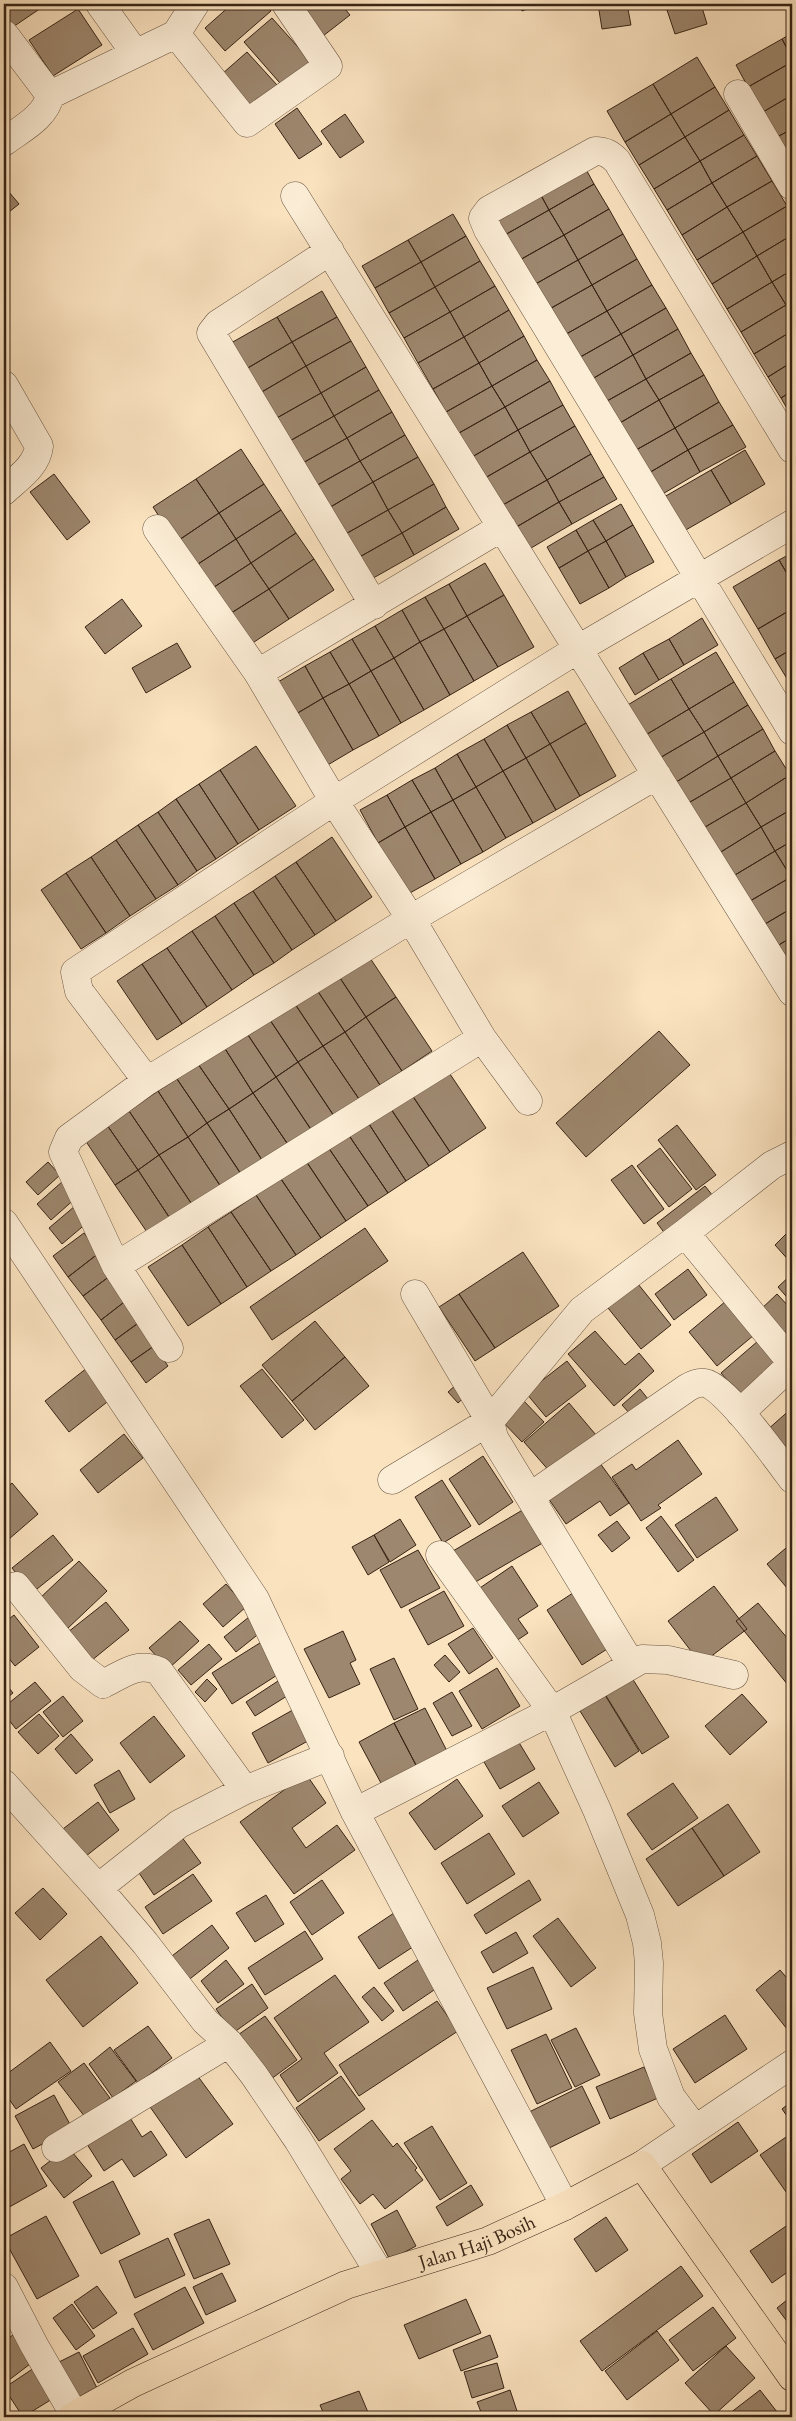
<svg xmlns="http://www.w3.org/2000/svg" width="796" height="2421" viewBox="0 0 796 2421" font-family="'EB Garamond',serif">
<style>
.building{fill:#9d876e;stroke:#382415}
.lines{fill:none;stroke-linecap:round;stroke-linejoin:round}
.minor-casing{stroke:#695440;stroke-width:29}
.major-casing{stroke:#382415;stroke-width:29}
.minor{stroke:#fcedd6;stroke-width:28}
.major{stroke:#fbe3c0;stroke-width:28}
.labels{text-anchor:middle;dominant-baseline:central;stroke-width:4.5;stroke-linejoin:round;paint-order:stroke}
.street-label{font-size:20px;fill:#382415;stroke:#fcedd6}
</style>
<rect width="100%" height="100%" fill="#fbe3c0"/>
<filter id="stains"><feTurbulence type="fractalNoise" baseFrequency=".004" numOctaves="4"/><feColorMatrix values="0 0 0 0 .2 0 0 0 0 .09 0 0 0 0 .02 0 0 0 .5 -.17"/></filter>
<radialGradient id="worn" r=".72"><stop offset=".6" stop-color="#630" stop-opacity="0"/><stop offset="1" stop-color="#630" stop-opacity=".3"/></radialGradient>
<!-- building -->
<path class="building" d="M4 4H47L7 31 4 27Z
M232 4H264L271 11 225 51 205 28Z
M299 4H341L350 15 323 36Z
M519 4H540L522 11Z
M598 4H627L631 25 602 29Z
M665 4H701L707 24 675 34Z
M78 9 102 45 53 76 29 40Z
M272 18 314 65 286 90 244 42Z
M792 33V58L782 39Z
M782 39 792 58V62L748 87 736 65Z
M247 52 277 85 251 107 222 74Z
M697 57 715 87 671 114 653 84Z
M792 62V95L763 112 748 87Z
M653 84 671 114 625 142 607 111Z
M715 87 729 110 685 137 671 114Z
M792 95V129L777 137 763 112Z
M297 108 322 144 299 159 275 124Z
M729 110 744 135 700 161 685 137Z
M345 114 364 142 340 158 321 131Z
M671 114 685 137 639 165 625 142Z
M792 129V161L777 137Z
M744 135 757 156 712 183 700 161Z
M685 137 700 161 654 189 639 165Z
M757 156 772 181 727 207 712 183Z
M700 161 712 183 667 210 654 189Z
M582 162 594 184 549 210 537 188Z
M772 181 787 206 743 232 727 207Z
M712 183 727 207 682 235 667 210Z
M594 184 609 209 564 235 549 210Z
M4 186 19 204 4 216Z
M537 188 549 210 503 236 490 214Z
M787 206 792 214V235L757 256 743 232Z
M727 207 743 232 697 260 682 235Z
M609 209 623 234 578 260 564 235Z
M549 210 564 235 518 261 503 236Z
M453 214 466 236 421 262 408 240Z
M743 232 757 256 712 284 697 260Z
M623 234 637 259 592 285 578 260Z
M564 235 578 260 532 286 518 261Z
M792 235V270L772 282 757 256Z
M466 236 480 261 435 287 421 262Z
M408 240 421 262 375 288 362 266Z
M757 256 772 282 727 309 712 284Z
M637 259 652 285 607 311 592 285Z
M578 260 592 285 546 311 532 286Z
M480 261 495 286 450 312 435 287Z
M421 262 435 287 389 313 375 288Z
M792 270V302L786 305 772 282Z
M772 282 786 305 741 332 727 309Z
M592 285 607 311 561 337 546 311Z
M652 285 666 308 621 334 607 311Z
M495 286 509 310 464 337 450 312Z
M435 287 450 312 404 338 389 313Z
M322 291 337 317 292 342 277 317Z
M786 305 792 315V331L754 354 741 332Z
M666 308 678 329 633 355 621 334Z
M509 310 524 336 479 363 464 337Z
M607 311 621 334 575 360 561 337Z
M450 312 464 337 418 363 404 338Z
M277 317 292 342 246 369 231 343Z
M337 317 351 341 306 366 292 342Z
M678 329 691 353 646 379 633 355Z
M792 331V362L768 377 754 354Z
M621 334 633 355 587 382 575 360Z
M524 336 537 360 492 386 479 363Z
M464 337 479 363 433 389 418 363Z
M351 341 366 367 321 393 306 366Z
M292 342 306 366 260 393 246 369Z
M691 353 704 375 659 400 646 379Z
M633 355 646 379 600 405 587 382Z
M537 360 550 381 505 407 492 386Z
M792 362V391L781 398 768 377Z
M479 363 492 386 446 412 433 389Z
M306 366 321 393 275 419 260 393Z
M366 367 379 390 334 416 321 393Z
M704 375 719 402 675 428 659 400Z
M646 379 659 400 613 427 600 405Z
M550 381 563 405 518 430 505 407Z
M492 386 505 407 459 433 446 412Z
M379 390 392 412 347 438 334 416Z
M792 391V417L781 398Z
M321 393 334 416 288 442 275 419Z
M659 400 675 428 629 454 613 427Z
M719 402 733 425 688 450 675 428Z
M563 405 575 426 530 452 518 430Z
M505 407 518 430 472 457 459 433Z
M392 412 405 435 360 461 347 438Z
M334 416 347 438 301 464 288 442Z
M733 425 746 447 700 472 688 450Z
M575 426 591 454 547 480 530 452Z
M675 428 688 450 642 477 629 454Z
M518 430 530 452 485 478 472 457Z
M405 435 418 457 373 482 360 461Z
M347 438 360 461 314 487 301 464Z
M241 449 264 484 219 513 196 479Z
M688 450 700 472 654 499 642 477Z
M745 450 765 484 731 504 711 470Z
M530 452 547 480 501 506 485 478Z
M591 454 604 477 559 502 547 480Z
M418 457 434 484 388 510 373 482Z
M360 461 373 482 327 509 314 487Z
M711 470 731 504 684 531 664 497Z
M54 474 90 522 67 540 30 492Z
M604 477 617 499 572 524 559 502Z
M196 479 219 513 176 542 153 507Z
M547 480 559 502 513 529 501 506Z
M373 482 388 510 342 536 327 509Z
M264 484 281 510 236 539 219 513Z
M434 484 446 507 402 533 388 510Z
M559 502 572 524 526 551 513 529Z
M621 504 633 525 606 541 593 520Z
M446 507 459 529 414 555 402 533Z
M281 510 296 533 251 563 236 539Z
M388 510 402 533 356 559 342 536Z
M219 513 236 539 192 568 176 542Z
M593 520 606 541 588 551 576 530Z
M633 525 654 562 626 577 606 541Z
M576 530 588 551 559 568 547 547Z
M296 533 314 559 269 589 251 563Z
M402 533 414 555 368 581 356 559Z
M236 539 251 563 208 591 192 568Z
M606 541 626 577 609 588 588 551Z
M588 551 609 588 580 604 559 568Z
M792 553V582L779 560Z
M314 559 334 590 289 619 269 589Z
M779 560 792 582V609L758 629 733 587Z
M251 563 269 589 225 617 208 591Z
M485 563 504 595 467 616 449 584Z
M449 584 467 616 444 629 425 597Z
M269 589 289 619 245 648 225 617Z
M504 595 534 647 498 667 467 616Z
M425 597 444 629 420 642 402 610Z
M122 599 142 626 105 654 85 627Z
M792 609V649L775 659 758 629Z
M402 610 420 642 394 658 375 626Z
M467 616 498 667 474 681 444 629Z
M702 618 718 645 684 665 669 639Z
M375 626 394 658 371 671 352 639Z
M444 629 474 681 450 695 420 642Z
M352 639 371 671 349 684 330 652Z
M669 639 684 665 659 680 643 653Z
M420 642 450 695 424 710 394 658Z
M177 643 191 667 146 693 132 668Z
M792 649V681L789 682 775 659Z
M330 652 349 684 323 698 305 666Z
M716 652 734 682 689 709 671 679Z
M643 653 659 680 635 695 619 668Z
M394 658 424 710 401 723 371 671Z
M305 666 323 698 296 714 278 682Z
M371 671 401 723 379 736 349 684Z
M671 679 689 709 644 736 626 706Z
M734 682 748 705 704 732 689 709Z
M349 684 379 736 353 750 323 698Z
M568 691 586 723 550 744 531 712Z
M323 698 353 750 326 766 296 714Z
M748 705 763 729 718 756 704 732Z
M689 709 704 732 658 759 644 736Z
M531 712 550 744 526 758 507 725Z
M586 723 616 776 580 796 550 744Z
M507 725 526 758 503 771 484 739Z
M763 729 775 751 731 778 718 756Z
M704 732 718 756 673 784 658 759Z
M484 739 503 771 476 787 457 754Z
M550 744 580 796 556 810 526 758Z
M256 746 296 806 259 830 220 770Z
M775 751 790 775 746 803 731 778Z
M457 754 476 787 453 800 435 768Z
M718 756 731 778 685 805 673 784Z
M526 758 556 810 533 823 503 771Z
M435 768 453 800 431 812 412 780Z
M220 770 259 830 238 844 199 784Z
M503 771 533 823 506 838 476 787Z
M790 775 792 779V809L761 827 746 803Z
M731 778 746 803 700 830 685 805Z
M412 780 431 812 405 827 387 795Z
M199 784 238 844 216 859 176 799Z
M476 787 506 838 483 852 453 800Z
M387 795 405 827 378 843 360 810Z
M176 799 216 859 197 871 158 812Z
M453 800 483 852 461 864 431 812Z
M746 803 761 827 716 855 700 830Z
M792 809V841L775 851 761 827Z
M158 812 197 871 178 885 138 825Z
M431 812 461 864 435 879 405 827Z
M138 825 178 885 156 899 116 840Z
M405 827 435 879 408 894 378 843Z
M761 827 775 851 730 878 716 855Z
M332 837 372 897 336 921 296 862Z
M116 840 156 899 130 916 91 857Z
M792 841V876L791 877 775 851Z
M775 851 791 877 745 904 730 878Z
M91 857 130 916 106 933 66 873Z
M296 862 336 921 315 935 275 876Z
M66 873 106 933 81 949 41 890Z
M275 876 315 935 292 950 253 891Z
M791 877 792 908 760 927 745 904Z
M253 891 292 950 274 963 234 903Z
M234 903 274 963 254 975 215 916Z
M792 908V937L772 949 760 927Z
M215 916 254 975 232 990 192 931Z
M192 931 232 990 207 1007 167 948Z
M792 937V968L772 949Z
M167 948 207 1007 182 1024 142 964Z
M366 952 396 997 366 1017 336 972Z
M142 964 182 1024 157 1040 117 981Z
M336 972 366 1017 345 1032 315 987Z
M315 987 345 1032 323 1046 293 1001Z
M396 997 432 1051 402 1071 366 1017Z
M293 1001 323 1046 298 1062 268 1017Z
M268 1017 298 1062 276 1077 246 1032Z
M366 1017 402 1071 380 1085 345 1032Z
M659 1031 690 1065 586 1157 556 1123Z
M246 1032 276 1077 253 1093 224 1047Z
M345 1032 380 1085 359 1099 323 1046Z
M323 1046 359 1099 334 1116 298 1062Z
M224 1047 253 1093 229 1109 198 1064Z
M298 1062 334 1116 312 1131 276 1077Z
M198 1064 229 1109 207 1123 177 1079Z
M446 1068 486 1128 450 1152 410 1092Z
M276 1077 312 1131 289 1146 253 1093Z
M177 1079 207 1123 188 1137 158 1091Z
M158 1091 188 1137 159 1155 129 1111Z
M410 1092 450 1152 429 1166 389 1106Z
M253 1093 289 1146 264 1163 229 1109Z
M389 1106 429 1166 406 1181 367 1121Z
M229 1109 264 1163 243 1177 207 1123Z
M129 1111 159 1155 138 1170 107 1125Z
M367 1121 406 1181 388 1193 348 1134Z
M207 1123 243 1177 223 1190 188 1137Z
M107 1125 138 1170 115 1185 85 1140Z
M677 1125 716 1175 696 1190 658 1140Z
M348 1134 388 1193 368 1206 328 1147Z
M188 1137 223 1190 195 1209 159 1155Z
M328 1147 368 1206 346 1221 306 1161Z
M660 1148 692 1189 669 1207 637 1166Z
M159 1155 195 1209 173 1223 138 1170Z
M306 1161 346 1221 321 1238 281 1179Z
M48 1162 60 1175 38 1195 26 1182Z
M632 1165 664 1209 644 1224 611 1180Z
M138 1170 173 1223 151 1238 115 1185Z
M281 1179 321 1238 296 1255 256 1195Z
M63 1181 77 1197 51 1220 37 1204Z
M705 1186 717 1201 669 1239 657 1223Z
M256 1195 296 1255 271 1271 231 1212Z
M75 1206 88 1222 62 1244 49 1228Z
M231 1212 271 1271 247 1287 208 1227Z
M208 1227 247 1287 221 1304 182 1245Z
M365 1228 388 1261 272 1340 250 1307Z
M792 1228V1264L775 1245Z
M84 1233 99 1253 68 1277 53 1256Z
M182 1245 221 1304 188 1326 148 1267Z
M523 1252 559 1306 495 1348 459 1294Z
M99 1253 114 1273 83 1296 68 1277Z
M688 1269 707 1295 674 1320 655 1294Z
M114 1273 132 1296 101 1320 83 1296Z
M792 1274V1303L778 1287Z
M634 1279 671 1325 641 1349 604 1303Z
M459 1294 495 1348 475 1361 439 1307Z
M777 1294 792 1310V1346L759 1311Z
M132 1296 147 1317 115 1340 101 1320Z
M726 1301 754 1335 717 1366 689 1332Z
M315 1321 345 1357 292 1401 262 1365Z
M138 1323 154 1346 131 1362 115 1340Z
M595 1331 625 1365 639 1353 654 1371 614 1406 568 1354Z
M758 1341 781 1368 743 1399 721 1373Z
M154 1346 168 1366 146 1383 131 1362Z
M345 1357 369 1386 315 1430 292 1401Z
M567 1361 586 1386 546 1417 526 1393Z
M92 1364 116 1395 69 1432 45 1401Z
M262 1369 304 1420 282 1438 240 1386Z
M458 1383 468 1394 458 1403 448 1392Z
M640 1389 648 1399 631 1415 622 1405Z
M521 1398 544 1422 522 1442 499 1418Z
M569 1403 596 1435 551 1473 524 1442Z
M792 1408V1458L766 1431Z
M124 1434 143 1458 98 1493 80 1470Z
M678 1440 702 1474 658 1505 661 1508 641 1521 612 1477 632 1464 636 1470Z
M483 1456 513 1502 479 1525 449 1479Z
M597 1459 629 1503 610 1516 600 1501 566 1524 546 1495Z
M442 1480 471 1526 443 1543 415 1497Z
M12 1483 38 1514 9 1539 4 1532V1490Z
M716 1497 738 1530 697 1558 675 1525Z
M526 1508 546 1541 472 1584 453 1551Z
M661 1516 694 1560 678 1572 646 1528Z
M400 1519 416 1545 390 1562 374 1535Z
M617 1521 630 1538 612 1552 598 1535Z
M53 1535 73 1560 32 1593 12 1568Z
M374 1535 389 1562 368 1575 352 1547Z
M792 1543V1594L767 1564Z
M418 1550 440 1588 401 1608 380 1570Z
M79 1561 107 1591 67 1629 39 1599Z
M512 1566 538 1606 518 1619 528 1633 510 1645 474 1592Z
M226 1584 246 1607 223 1627 203 1604Z
M714 1586 747 1629 701 1664 668 1621Z
M579 1589 615 1644 582 1665 547 1610Z
M444 1591 464 1626 428 1645 409 1610Z
M106 1602 129 1630 86 1665 63 1636Z
M758 1603 788 1639 792 1635V1682L788 1685 736 1621Z
M254 1613 266 1628 236 1652 224 1637Z
M14 1615 39 1647 15 1666 4 1652V1623Z
M180 1621 199 1641 168 1669 149 1648Z
M473 1628 493 1658 469 1674 448 1644Z
M343 1631 356 1660 350 1663 360 1684 329 1698 304 1649Z
M263 1641 282 1672 232 1704 212 1673Z
M209 1644 222 1659 191 1685 178 1670Z
M445 1655 460 1672 449 1682 434 1665Z
M394 1658 418 1709 394 1720 370 1669Z
M497 1668 520 1706 482 1729 459 1691Z
M627 1670 669 1737 642 1754 600 1686Z
M207 1679 217 1689 205 1702 195 1692Z
M278 1681 287 1696 255 1716 246 1702Z
M4 1682 13 1693 4 1700Z
M35 1682 51 1701 16 1729 4 1714V1707Z
M452 1692 472 1726 452 1736 433 1703Z
M742 1694 767 1722 730 1755 705 1726Z
M605 1695 639 1751 615 1767 580 1711Z
M63 1696 83 1721 63 1737 43 1712Z
M298 1707 315 1737 268 1763 252 1733Z
M425 1708 447 1751 417 1767 394 1723Z
M39 1714 59 1736 38 1754 18 1732Z
M154 1716 185 1756 150 1783 120 1743Z
M394 1723 417 1767 382 1785 359 1742Z
M71 1734 93 1760 76 1774 55 1749Z
M515 1736 535 1769 500 1789 481 1757Z
M119 1770 135 1799 110 1813 94 1785Z
M306 1774 326 1803 292 1828 306 1848 337 1825 355 1850 294 1894 240 1822Z
M457 1779 483 1816 435 1850 409 1813Z
M539 1782 559 1813 523 1837 502 1806Z
M673 1783 698 1818 652 1850 627 1814Z
M98 1802 119 1830 81 1860 59 1832Z
M728 1804 760 1852 724 1876 692 1828Z
M692 1828 724 1876 678 1906 646 1859Z
M489 1833 515 1874 467 1904 441 1863Z
M181 1836 201 1863 154 1895 135 1867Z
M193 1874 212 1901 163 1934 145 1907Z
M322 1880 344 1913 312 1935 290 1902Z
M529 1880 541 1900 486 1934 474 1915Z
M43 1888 67 1914 40 1940 15 1913Z
M266 1895 284 1924 255 1942 236 1913Z
M397 1911 419 1943 379 1969 358 1937Z
M558 1918 596 1968 571 1987 533 1936Z
M212 1925 229 1948 186 1982 168 1959Z
M305 1931 323 1959 265 1995 248 1968Z
M516 1932 528 1953 493 1973 481 1952Z
M101 1936 138 1983 83 2027 46 1980Z
M226 1960 244 1984 218 2003 201 1981Z
M418 1960 437 1988 403 2011 384 1983Z
M533 1967 552 2009 507 2029 487 1988Z
M780 1970 792 1984V2025L787 2029 756 1990Z
M335 1975 369 2022 324 2053 338 2073 298 2102 280 2075 302 2059 274 2018Z
M252 1984 268 2008 233 2033 216 2009Z
M374 1987 394 2011 382 2021 362 1997Z
M437 2001 458 2031 359 2096 339 2065Z
M725 2015 747 2049 695 2083 673 2049Z
M265 2016 297 2060 267 2082 235 2037Z
M148 2026 172 2058 138 2083 114 2050Z
M576 2028 600 2075 575 2087 551 2040Z
M546 2034 572 2088 537 2104 511 2050Z
M50 2042 71 2071 16 2109 4 2092V2076Z
M110 2047 136 2081 113 2098 89 2064Z
M84 2063 110 2098 85 2117 58 2082Z
M644 2067 658 2098 610 2119 596 2087Z
M194 2071 233 2124 186 2158 148 2104Z
M341 2076 365 2109 319 2141 296 2108Z
M582 2086 600 2123 539 2153 521 2116Z
M54 2095 72 2128 33 2149 15 2116Z
M792 2101V2123L782 2109Z
M127 2113 142 2137 151 2131 167 2155 134 2177 122 2159 104 2171 85 2141Z
M372 2120 393 2147 397 2143 417 2168 415 2170 423 2180 385 2209 373 2194 360 2204 341 2179 351 2171 334 2149Z
M738 2122 758 2151 711 2183 692 2154Z
M432 2126 467 2183 440 2200 404 2143Z
M789 2135 792 2139 791 2199 760 2155Z
M24 2144 47 2186 4 2210V2155Z
M68 2147 92 2176 64 2198 41 2168Z
M113 2181 140 2234 101 2254 73 2202Z
M471 2185 483 2205 447 2226 436 2207Z
M397 2210 416 2246 390 2260 371 2224Z
M46 2216 79 2276 37 2299 4 2239Z
M606 2217 628 2250 596 2272 574 2239Z
M209 2219 230 2264 194 2279 174 2234Z
M792 2222V2269L772 2283 750 2251Z
M168 2238 185 2275 135 2298 119 2261Z
M681 2266 703 2296 602 2371 580 2341Z
M222 2273 236 2301 206 2315 193 2287Z
M97 2286 117 2313 93 2329 74 2302Z
M185 2287 204 2323 153 2350 134 2314Z
M792 2296V2328L777 2308Z
M466 2299 481 2333 419 2359 404 2325Z
M72 2304 95 2336 76 2350 53 2318Z
M713 2307 736 2338 693 2371 669 2340Z
M133 2328 148 2354 98 2383 83 2356Z
M657 2331 679 2360 627 2400 605 2371Z
M14 2334 34 2361 9 2380 4 2373V2342Z
M490 2335 498 2357 461 2371 453 2350Z
M726 2346 755 2378 714 2415 685 2383Z
M79 2352 98 2390 77 2401 57 2363Z
M497 2363 504 2388 472 2398 464 2372Z
M37 2366 57 2396 23 2417 4 2388Z
M510 2390 518 2414 509 2417H483L477 2402Z
M760 2390 781 2417H725Z
M359 2391 370 2417H325L320 2405Z"/>
<g class="lines">
<defs>
<path id="minor" d="M100 4 135 53
M4 34 50 95C46 117 21 129 4 142
M176 34 247 123 328 66 286 4
M738 94 792 186
M50 95 176 34 195 4
M295 196 792 992
M330 251 218 324 211 333 374 605
M4 385 39 446C37 466 18 478 4 491
M792 449 617 161C610 154 605 151 595 151L489 210 483 218 488 230 792 731
M157 529 258 673 334 801 411 919 482 1038 528 1101
M258 673 502 527
M147 1081 79 991 75 972 334 801 578 649 792 524
M4 1223 255 1599 355 1812 565 2206
M685 1233 792 1363
M116 1266 482 1038
M415 1294 490 1421 494 1438 631 1664
M169 1348 116 1266 63 1152 69 1138 147 1081 411 919 657 775
M740 1413 792 1364
M392 1480 490 1421 582 1310 685 1233 772 1165 792 1155
M531 1496 687 1388C692 1385 699 1382 705 1383 725 1386 778 1460 792 1479
M440 1555 552 1711 597 1810 640 1915 647 1943 649 1963 648 2013 653 2049 671 2097 695 2129
M16 1586 82 1668 103 1684C124 1674 137 1661 159 1671L245 1790 179 1824 98 1888
M4 1784 98 1888 145 1943 205 2021 229 2043 254 2075 298 2140 380 2274
M245 1790 330 1756
M355 1812 552 1711 642 1659 668 1660 734 1675
M56 2148 229 2043
M642 2165 792 2064
M4 2287 34 2345 75 2416"/>
<g id="major">
<path id="s1" d="M72 2417 133 2383 346 2285 488 2241 565 2206 642 2165 792 2377"/>
</g>
</defs>
<!-- minor casing -->
<use href="#minor" class="minor-casing"/>
<!-- major casing -->
<use href="#major" class="major-casing"/>
<!-- minor -->
<use href="#minor" class="minor"/>
<!-- major -->
<use href="#major" class="major"/>
</g>
<g class="labels">
<!-- street labels -->
<g class="street-label">
<text stroke="none"><textPath href="#s1" startOffset="442">Jalan Haji Bosih</textPath></text>
</g>
</g>
<!-- margin -->
<rect width="796" height="2421" fill="none" stroke="#fbe3c0" stroke-width="20"/>
<rect x="5" y="5" width="786" height="2411" fill="none" stroke="#382415" stroke-width="2.5"/>
<rect x="10" y="10" width="776" height="2401" fill="none" stroke="#382415"/>
<rect width="100%" height="100%" filter="url(#stains)"/>
<rect width="100%" height="100%" fill="url(#worn)"/>
</svg>
